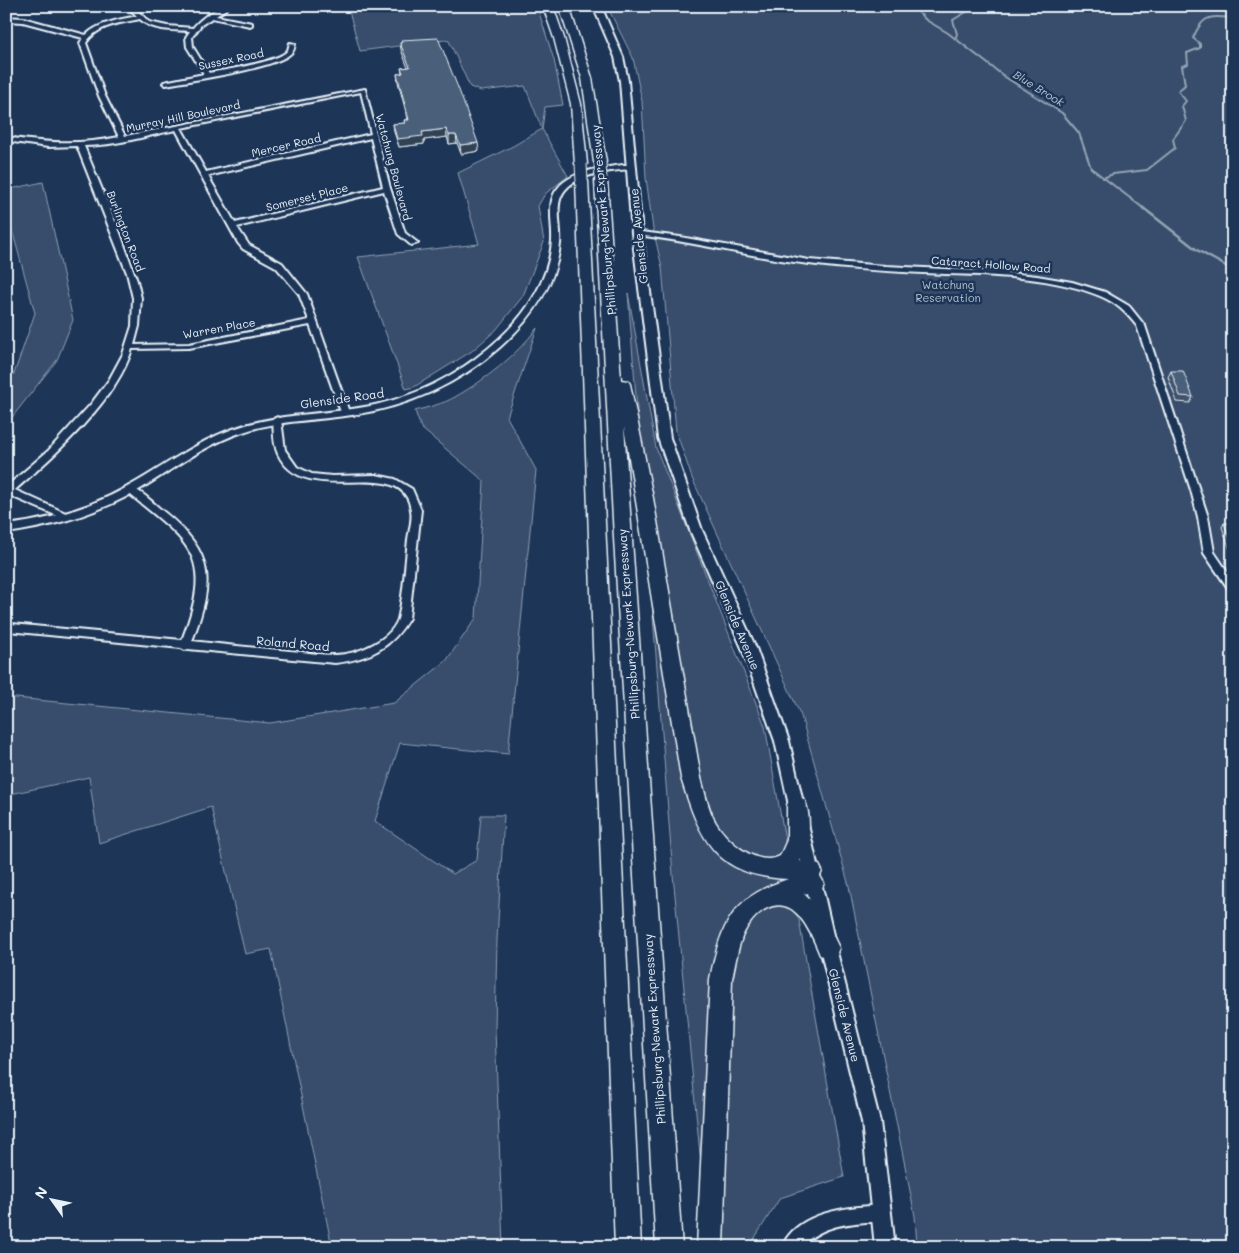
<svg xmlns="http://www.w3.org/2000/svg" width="1239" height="1253" viewBox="0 0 1239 1253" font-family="Mali,sans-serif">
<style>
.green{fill:#374d6c;stroke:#909fb2}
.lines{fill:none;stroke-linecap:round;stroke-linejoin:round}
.stream-far1{stroke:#95a4b5;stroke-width:2}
.stream{stroke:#95a4b5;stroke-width:2.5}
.minor-casing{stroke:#e8f1f8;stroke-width:4}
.tertiary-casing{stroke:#e8f1f8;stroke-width:4}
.secondary-casing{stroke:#e8f1f8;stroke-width:4}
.motorway-casing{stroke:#e8f1f8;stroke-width:3}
.minor{fill:#1d3557;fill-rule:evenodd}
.tertiary{fill:#1d3557;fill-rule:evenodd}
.secondary{fill:#1d3557;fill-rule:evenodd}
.motorway{fill:#1d3557;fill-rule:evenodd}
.motorway-bridge-casing{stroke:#e8f1f8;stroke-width:13;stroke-linecap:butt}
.motorway-bridge{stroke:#1d3557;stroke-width:11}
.wall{fill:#3f5169;stroke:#e8f1f8}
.shaded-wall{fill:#334255;stroke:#e8f1f8}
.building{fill:#495e7a;stroke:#e8f1f8}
.labels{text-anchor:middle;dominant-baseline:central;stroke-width:5;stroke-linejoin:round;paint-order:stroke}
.far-street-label{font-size:11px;fill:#e8f1f8;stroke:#1d3557}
.far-water-label{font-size:11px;font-style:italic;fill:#b7c4d1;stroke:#1d3557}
.far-park-label{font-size:11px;fill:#b3c0ce;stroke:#1d3557}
.street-label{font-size:12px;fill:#e8f1f8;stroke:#1d3557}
</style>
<rect width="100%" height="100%" fill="#1d3557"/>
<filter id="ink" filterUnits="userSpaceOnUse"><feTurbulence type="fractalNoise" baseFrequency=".02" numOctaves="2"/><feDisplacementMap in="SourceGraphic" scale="10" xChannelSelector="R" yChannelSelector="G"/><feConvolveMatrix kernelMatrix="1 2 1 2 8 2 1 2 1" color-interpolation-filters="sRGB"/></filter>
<g filter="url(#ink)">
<!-- green -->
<path class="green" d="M305 6H537L554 60 563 105 545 107 542 129 568 176 545 194 538 206 544 242 523 296 496 330 472 351 414 387 406 389 358 257 479 244 458 173 513 146 542 129 525 86 481 91 470 87 449 41 445 40 360 51 349 11H304Z
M607 6H1233V1247H917L915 1216 849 886 801 716 692 478 676 431 662 267 653 229 646 178 642 101 633 58Z
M43 182 73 320 57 360 6 425V374H14L35 313 6 208V190Z
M628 293 656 448 765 726 844 1177 780 1198 749 1247H709L673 875Z
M537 328 507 417 536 470 508 754 400 743 375 821 453 874 477 860 481 815H504L497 940 495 1029 503 1247H332L271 949 245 954 211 807 99 843 89 777 6 795V697L270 723 394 703 446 661 476 618 484 481 421 428 415 411C428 407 443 404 455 397 485 380 516 356 537 328Z"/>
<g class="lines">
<!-- stream-far1 -->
<path class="stream-far1" d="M912 6 926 20 948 33 1005 77 1062 113 1079 133 1091 168 1143 208
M955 39 957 34 953 20 976 6
M1103 178 1113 174 1147 170 1175 148 1173 139 1186 121 1182 106 1186 101 1178 91 1185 85 1182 66 1188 64 1187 53 1200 48V44L1193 38C1203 15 1208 16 1233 18"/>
<!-- stream -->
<path class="stream" d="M1142 207 1197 250 1233 270"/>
<defs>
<path id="minor" d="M127 6H133L149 22 167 26 193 28C200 19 217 6 230 6L216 16 252 23V25L250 26 212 18 201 25 192 37 193 47 209 73C224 70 281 62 288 50 289 48 289 45 290 43L295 44C294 48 294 52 290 54 273 69 192 80 166 85L163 83 164 82 204 74 187 47 186 37 190 31C174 30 152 31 140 19 121 23 97 25 86 43L105 96 125 136 365 89 390 188 405 233 418 243 411 245 398 234 384 191 237 227 249 245 282 263 307 294 349 412 345 415 341 412 310 325 189 348 132 349C117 400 54 456 15 490L70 515 72 517 67 520 6 494V487L48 451 91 404 109 380 123 354 132 326 133 298 127 273 77 146 48 147 6 141V137C46 143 79 145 119 137L99 96 80 43 83 38 23 22 6 21V17L23 18 86 35C100 22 119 20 137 16ZM361 92 371 134 206 172 181 128ZM176 130 238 243 243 249 276 267 299 294 309 320 189 344 134 345 139 326 141 298 137 281 120 233 84 146C115 146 145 136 176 130ZM371 138 383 187 235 223 208 176Z
M634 231 680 237 809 260 886 266 1001 272 1037 276 1072 282 1105 292 1129 306 1145 326 1199 490 1208 517 1214 552 1233 580V591H1230L1204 553 1198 517 1191 490 1137 326C1126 312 1117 303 1100 296 1056 277 993 275 946 274 900 272 855 270 809 264 751 257 695 242 637 235L633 233Z
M277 417 281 420 285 450 297 467 312 474 332 476 376 475 395 479 412 489 421 510 409 618C392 648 369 659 335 663L188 649 185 650 181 648 8 631 7 628 8 625 12 624 182 640C215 554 190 544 127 492L126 490 130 487C142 491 154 504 164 512 216 554 214 582 192 641 225 645 257 648 290 651 305 652 321 655 335 655 357 655 395 639 399 615 404 590 405 565 408 540 409 531 413 519 411 510 403 451 305 512 278 454 273 444 274 431 273 420Z"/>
<path id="tertiary" d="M623 165H631L635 167 631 169C610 171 579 173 565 190 553 204 562 227 560 244 556 286 531 319 500 347 459 384 407 407 352 415 314 421 276 420 240 433 202 446 171 471 137 491 96 514 52 527 6 533V525C51 520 92 507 131 485 165 466 196 442 233 429 272 415 312 415 352 409 397 403 440 385 476 358 515 329 548 290 552 241 553 223 546 202 558 188 572 170 603 168 623 165Z
M870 1206H883L889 1208 891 1214 889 1220C881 1223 874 1222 866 1222 841 1224 818 1228 801 1247H782C795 1215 839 1208 870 1206Z"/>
<path id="secondary" d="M593 6H601L623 57 628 81 642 233 670 438 702 530 756 648 789 741 836 948 880 1122 895 1247H875L862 1122 820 948 775 741 742 648 690 530 658 438 632 233 620 81 615 57Z"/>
<path id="motorway" d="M543 6H553L564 38 581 104 587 164 581 167 575 164 571 104 554 38Z
M559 6H569L592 78 606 162 604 164 600 165 594 162 582 78Z
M601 176 607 180 621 380 628 381 630 384 653 498 701 778C705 793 708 809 716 823 727 841 758 868 780 856L787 840V805L790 799 797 797 804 799C812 816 810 845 800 861L819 865 822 871 820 876 824 883 821 890 804 894 821 911 839 948 836 955 828 958 820 955C815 942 809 928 800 917 779 891 752 913 742 937 737 951 735 965 732 979L723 1247H697L710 979C721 924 732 897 788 879 716 876 700 840 681 778L624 427 682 1247H656L614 538 595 180Z
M582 177 588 181 641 1247H615L576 181Z"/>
</defs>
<!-- minor casing -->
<use href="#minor" class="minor-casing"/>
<!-- tertiary casing -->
<use href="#tertiary" class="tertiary-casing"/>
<!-- secondary casing -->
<use href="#secondary" class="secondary-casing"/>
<!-- motorway casing -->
<use href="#motorway" class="motorway-casing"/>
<!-- minor -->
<use href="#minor" class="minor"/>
<!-- tertiary -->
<use href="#tertiary" class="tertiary"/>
<!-- secondary -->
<use href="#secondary" class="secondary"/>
<!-- motorway -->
<use href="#motorway" class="motorway"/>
<defs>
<path id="motorway-bridge" d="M600 162 601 180
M581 164 582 181"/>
</defs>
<!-- motorway-bridge casing -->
<use href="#motorway-bridge" class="motorway-bridge-casing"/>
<!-- motorway-bridge -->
<use href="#motorway-bridge" class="motorway-bridge"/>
</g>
<!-- wall -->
<path class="wall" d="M401 40 479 151 461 154 457 143 449 144 447 137 424 140V144L399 147 394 132 393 124 405 123 404 120H408L398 82 397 74 402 73 401 68H408L401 50 400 43 402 42Z
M1171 371 1193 397 1190 403 1177 402 1168 377Z
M1224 523 1233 524V558L1222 527Z"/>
<!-- shaded-wall -->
<path class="shaded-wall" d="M446 129 447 137 424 140V144L399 147 397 139 422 132Z
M449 135H456L457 143 449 144Z
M478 143 479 151 461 154 460 145Z"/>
<!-- building -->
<path class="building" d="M438 38 459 90 478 143 460 145 456 135H449L446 129 422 132 423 136 397 139 393 124 405 123 404 120H409L397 74 403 73 401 68 410 67 400 43 402 42 401 40Z
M1171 371H1183L1193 397 1180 396Z
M1224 523 1233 524V548Z"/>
</g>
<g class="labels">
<!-- far-street labels -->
<g class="far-street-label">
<text transform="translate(231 59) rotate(-12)">Sussex Road</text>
<text transform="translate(183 116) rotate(-12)">Murray Hill Boulevard</text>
<text transform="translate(286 145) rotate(-13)">Mercer Road</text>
<text transform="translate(394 167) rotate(75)">Watchung Boulevard</text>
<text transform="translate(307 197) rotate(-14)">Somerset Place</text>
<text transform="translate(126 231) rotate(69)">Burlington Road</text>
<text transform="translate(991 264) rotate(4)">Cataract Hollow Road</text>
<text transform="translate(219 328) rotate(-10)">Warren Place</text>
</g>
<!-- far-water labels -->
<g class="far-water-label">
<text transform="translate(1039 88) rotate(32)">Blue Brook</text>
</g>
<!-- far-park labels -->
<g class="far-park-label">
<text x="948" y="284">Watchung<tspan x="948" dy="13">Reservation</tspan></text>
</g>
<!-- street labels -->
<g class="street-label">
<text transform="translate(603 220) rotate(-95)">Phillipsburg-Newark Expressway</text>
<text transform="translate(638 236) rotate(-96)">Glenside Avenue</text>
<text transform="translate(342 398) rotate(-8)">Glenside Road</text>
<text transform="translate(628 624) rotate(-94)">Phillipsburg-Newark Expressway</text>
<text transform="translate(738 625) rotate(67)">Glenside Avenue</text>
<text transform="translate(293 643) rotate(5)">Roland Road</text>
<text transform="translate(845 1015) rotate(76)">Glenside Avenue</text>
<text transform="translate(654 1029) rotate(-94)">Phillipsburg-Newark Expressway</text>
</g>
</g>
<!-- margin -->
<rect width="1239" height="1253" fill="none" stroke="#1d3557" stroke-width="25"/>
<rect x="12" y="12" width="1214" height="1228" fill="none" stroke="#e8f1f8" stroke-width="2" filter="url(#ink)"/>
<!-- north arrow -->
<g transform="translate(52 1200) rotate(303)" stroke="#1d3557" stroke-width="4" paint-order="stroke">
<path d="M0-4L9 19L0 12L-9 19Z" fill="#e8f1f8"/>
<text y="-8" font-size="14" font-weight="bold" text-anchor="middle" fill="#e8f1f8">N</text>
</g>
</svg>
